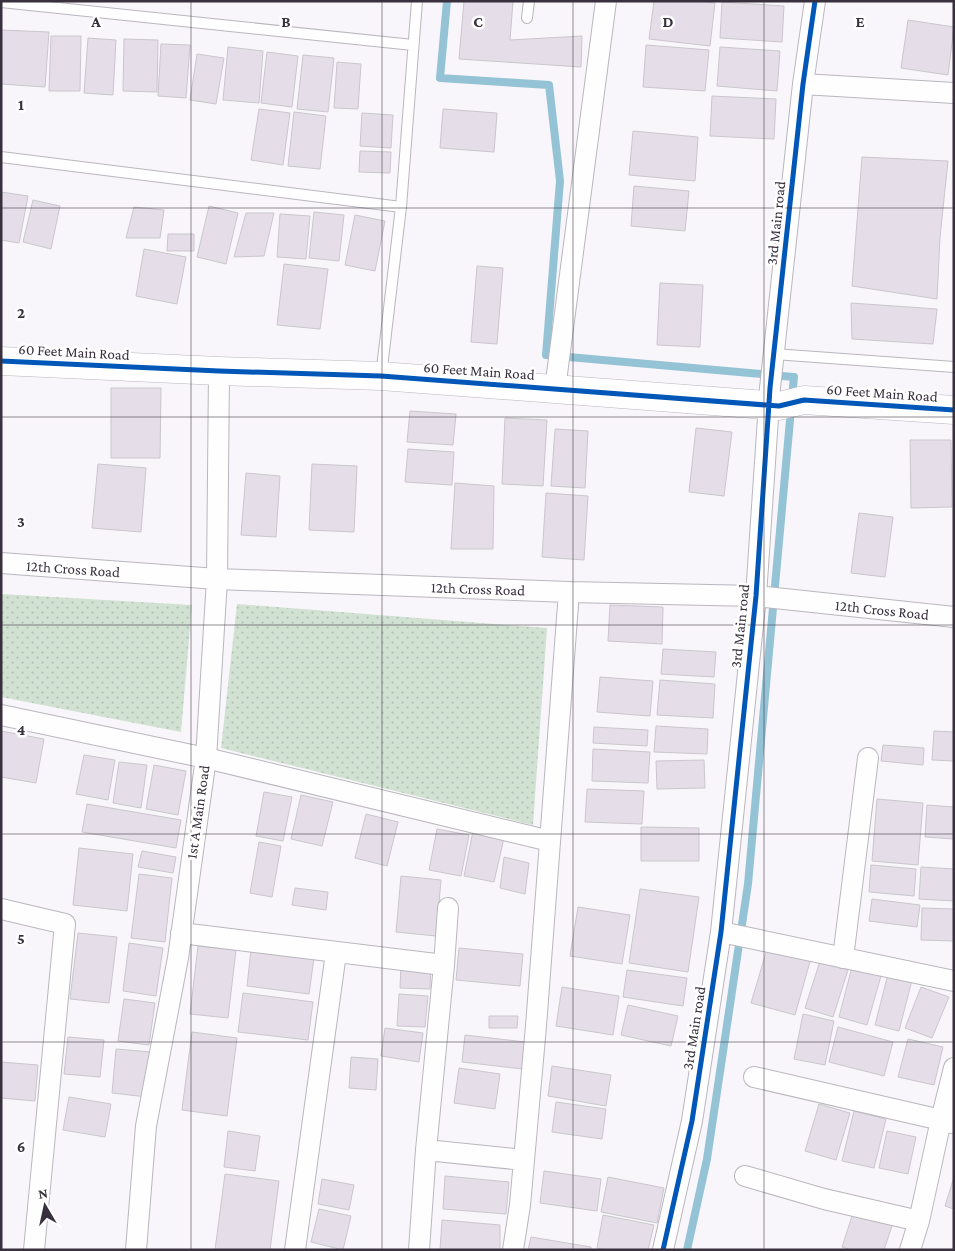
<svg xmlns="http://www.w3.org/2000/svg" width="955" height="1251" viewBox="0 0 955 1251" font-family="'Crimson Pro',serif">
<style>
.park{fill:url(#park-dots)}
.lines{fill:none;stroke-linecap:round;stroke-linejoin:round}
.stream{stroke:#95c3d6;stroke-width:8}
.building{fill:#e5dee9;stroke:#cbc6cd}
.lane-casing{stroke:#bab6be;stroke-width:12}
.street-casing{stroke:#bab6be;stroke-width:22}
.secondary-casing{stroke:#bab6be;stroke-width:29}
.lane{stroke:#fefefe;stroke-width:10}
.street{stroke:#fefefe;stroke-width:20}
.secondary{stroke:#fefefe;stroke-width:28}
.cycleway-casing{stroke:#fff;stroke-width:8}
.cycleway{stroke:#0057b8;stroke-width:5}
.grid{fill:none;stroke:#38303d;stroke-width:1;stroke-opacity:0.55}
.labels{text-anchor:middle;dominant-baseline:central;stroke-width:5;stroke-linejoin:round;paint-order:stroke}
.street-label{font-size:15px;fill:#38303d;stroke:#fff}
.grid-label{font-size:16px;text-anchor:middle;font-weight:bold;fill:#38303d;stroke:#fff;stroke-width:5;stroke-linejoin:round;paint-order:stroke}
</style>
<defs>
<pattern id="park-dots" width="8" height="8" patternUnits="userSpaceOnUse" patternTransform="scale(1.25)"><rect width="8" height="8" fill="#d1e1d2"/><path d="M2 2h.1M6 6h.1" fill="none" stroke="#b4c1b5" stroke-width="1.8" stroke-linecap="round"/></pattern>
</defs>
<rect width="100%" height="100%" fill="#f8f6fa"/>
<!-- park -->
<path class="park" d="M1 594 192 605 181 732 1 697Z
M237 604 547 628 533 825 221 748Z"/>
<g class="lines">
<!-- stream -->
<path class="stream" d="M447 1 440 78 549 85 560 181 546 355 794 377 792 397
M687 1250 707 1159 748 884 791 409"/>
</g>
<!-- building -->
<path class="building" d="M464 1H513L510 40 582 36 581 67 459 59Z
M654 1H698L715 3 710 46 649 39Z
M722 2 784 6 782 42 720 38Z
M908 20 954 27 948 75 901 68Z
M1 30 49 32 45 87 1 84Z
M51 36H81L80 91H49Z
M88 38 116 40 113 95 84 93Z
M124 39 158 40 157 92 123 91Z
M161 44 190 45 186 98 158 96Z
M646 45 709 50 705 91 643 87Z
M228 47 263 51 259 103 223 100Z
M720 47 780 51 777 91 717 86Z
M267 52 298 56 292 107 261 103Z
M197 54 224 58 216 104 190 100Z
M303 55 334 58 328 112 297 109Z
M337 62 361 64 358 109 334 108Z
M712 96 776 99 774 139 710 136Z
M259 109 290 113 283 165 251 160Z
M443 109 497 113 494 152 440 148Z
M294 112 326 116 320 169 288 166Z
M362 113 393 115 391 148 360 146Z
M633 131 698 137 695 181 629 175Z
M360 151 391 152 390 173 359 172Z
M862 157 948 161 940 237 937 299 852 286Z
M634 186 689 191 685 231 631 226Z
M1 192 28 196 19 243 1 240Z
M33 200 60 206 51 249 23 242Z
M209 206 238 213 226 264 197 257Z
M134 207 164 210 160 238H126Z
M314 212 344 215 339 261 309 258Z
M246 213H274L264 256 234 257Z
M280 214 310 216 306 259 277 257Z
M355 215 385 221 375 271 345 265Z
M168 234H194V251H167Z
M144 249 186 257 177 304 136 296Z
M284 264 328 269 320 329 277 325Z
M477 266 503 268 497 344 471 342Z
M660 283 703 285 700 347 657 345Z
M851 303 937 309 933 344 852 339Z
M111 388H161L160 458H111Z
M410 411 456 414 453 445 407 442Z
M505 418 547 420 543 486 502 484Z
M696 428 732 432 724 496 689 492Z
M555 429 588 431 585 488 551 486Z
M910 440H951L952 507 911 508Z
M408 449 454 452 452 485 405 482Z
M98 464 146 468 141 532 92 528Z
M312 464 357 466 354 532 309 530Z
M246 473 280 476 276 537 241 535Z
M455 483 494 486 493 549H451Z
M546 493 588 496 584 560 542 557Z
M859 513 893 517 885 577 851 573Z
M610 605 663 607 662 644 608 641Z
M663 649 716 652 714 677 661 674Z
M600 677 653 681 650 716 597 712Z
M660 680 715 684 713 718 657 715Z
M656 726 708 729 707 754 654 752Z
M594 727 648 730 647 746 593 743Z
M1 731 44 739 36 783 1 777Z
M934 731 954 732V761L932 760Z
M883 745 924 748 923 765 881 761Z
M593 749 650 752 648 783 592 781Z
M84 755 115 760 108 800 76 794Z
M704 760 705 788 657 789 656 761Z
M119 762 147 765 141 808 113 803Z
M154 765 186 771 178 815 146 809Z
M587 789 644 791 642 824 585 822Z
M264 792 292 797 283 841 256 836Z
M301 795 333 802 322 846 291 839Z
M877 799 923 803 918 865 872 861Z
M87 804 181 820 176 848 82 832Z
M927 805 954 807V839L925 837Z
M366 814 398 822 387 866 355 858Z
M641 827 699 828V861H641Z
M437 829 469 835 461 876 429 870Z
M473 831 504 838 494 882 464 876Z
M259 842 281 846 272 897 250 893Z
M79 848 133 854 127 911 73 905Z
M142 851 176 857 173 873 138 867Z
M504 857 529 863 525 894 500 888Z
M871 865 916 869 914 896 869 892Z
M921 867 954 869V901L919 899Z
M139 874 172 878 165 942 131 938Z
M401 876 441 880 436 936 396 932Z
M295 888 328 892 326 910 292 905Z
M640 889 699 897 688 972 629 963Z
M872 899 920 905 917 927 869 921Z
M578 907 630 915 622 964 570 956Z
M922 908 954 909V941L921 940Z
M78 933 117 937 109 1003 70 999Z
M129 943 163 948 156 996 123 991Z
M198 946 236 950 228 1018 190 1014Z
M768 946 811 958 795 1015 751 1003Z
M459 948 523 954 520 986 456 980Z
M251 950 314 958 309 994 247 986Z
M820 961 848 970 833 1017 805 1008Z
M401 963 431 964 430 989 400 988Z
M852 967 881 976 867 1025 839 1017Z
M627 970 687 978 683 1006 623 997Z
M888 974 912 980 899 1031 875 1025Z
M562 987 619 996 613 1035 556 1026Z
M921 987 949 997 932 1038 905 1028Z
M243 993 313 1002 308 1040 238 1032Z
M399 994 428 996 425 1027 397 1026Z
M124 999 155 1003 149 1045 118 1041Z
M628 1005 678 1016 671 1046 621 1035Z
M803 1014 834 1021 825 1065 794 1059Z
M489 1016H518L517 1028H489Z
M838 1027 893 1042 884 1076 829 1062Z
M385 1028 423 1033 419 1062 381 1056Z
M192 1032 237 1038 227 1116 182 1110Z
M465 1035 525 1042 522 1069 462 1062Z
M68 1037 104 1040 100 1077 64 1074Z
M908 1039 943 1047 934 1085 898 1077Z
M116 1049 151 1052 147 1097 112 1093Z
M351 1057 378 1059 376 1090 349 1088Z
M1 1062 38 1065 35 1101 1 1098Z
M552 1066 611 1075 606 1106 548 1096Z
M459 1068 500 1074 495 1109 454 1103Z
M69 1097 111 1104 105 1137 63 1130Z
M556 1102 606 1109 602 1139 552 1132Z
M819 1104 850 1113 836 1160 805 1151Z
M854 1111 886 1119 874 1168 842 1161Z
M228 1131 260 1136 255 1171 224 1167Z
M887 1131 916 1137 908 1174 879 1168Z
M544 1171 601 1179 597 1211 540 1203Z
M225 1174 279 1181 270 1250H215Z
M445 1176 509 1182 506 1214 443 1209Z
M608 1177 664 1188 657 1223 601 1212Z
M954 1177V1209L945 1206Z
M322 1179 354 1185 349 1210 318 1204Z
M319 1209 351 1216 343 1250 311 1242Z
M854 1210 893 1223 884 1250H852L842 1247Z
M603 1215 654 1225 648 1250H606L597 1248Z
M442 1220 500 1225V1250H440Z
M531 1237 591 1247V1250H528Z"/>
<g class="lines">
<defs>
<path id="lane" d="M1 2 413 45
M527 18 529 1
M1 157 401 207
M774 354 954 367
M381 376 401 207 417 1"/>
<path id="street" d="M803 84 954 93
M555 389 606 1
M1 563 217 579 569 592 756 596 954 617
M1 715 206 758 550 841
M1 909 65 924 34 1250
M721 932 954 981
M181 933 444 965 426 1150 419 1250
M843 958 868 758
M444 965 448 908
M754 1077 941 1120 954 1068
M426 1150 524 1160
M745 1176 824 1199 919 1221
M136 1250 146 1126 178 958 206 758 217 579 219 371
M295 1250 336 953
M513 1250 520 1205 536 1026 569 592
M663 1250 692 1121 721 932 756 596 770 388 803 84 815 1
M910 1250 919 1221 941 1120 952 1123"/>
<path id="secondary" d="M1 361 219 371 381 376 779 406 804 400 954 410"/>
</defs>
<!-- lane casing -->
<use href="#lane" class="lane-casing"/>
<!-- street casing -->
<use href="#street" class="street-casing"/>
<!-- secondary casing -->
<use href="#secondary" class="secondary-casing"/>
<!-- lane -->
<use href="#lane" class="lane"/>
<!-- street -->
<use href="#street" class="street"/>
<!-- secondary -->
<use href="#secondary" class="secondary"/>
<defs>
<path id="cycleway" d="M1 361 219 371 381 376 779 406 804 400 954 410
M663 1250 692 1121 721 932 756 596 770 388 803 84 815 1"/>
</defs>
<!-- cycleway casing -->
<use href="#cycleway" class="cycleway-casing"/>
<!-- cycleway -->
<use href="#cycleway" class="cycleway"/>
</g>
<!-- grid -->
<path class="grid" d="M191 1V1250M382 1V1250M573 1V1250M764 1V1250M1 208H954M1 417H954M1 625H954M1 834H954M1 1042H954"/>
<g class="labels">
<!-- street labels -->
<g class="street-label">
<text transform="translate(776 223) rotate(-84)">3rd Main road</text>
<text transform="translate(74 352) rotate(3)">60 Feet Main Road</text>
<text transform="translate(479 371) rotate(4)">60 Feet Main Road</text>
<text transform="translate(882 393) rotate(4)">60 Feet Main Road</text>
<text transform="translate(73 569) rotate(4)">12th Cross Road</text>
<text transform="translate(478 589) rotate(2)">12th Cross Road</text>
<text transform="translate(882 610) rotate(6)">12th Cross Road</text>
<text transform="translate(740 626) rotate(-84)">3rd Main road</text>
<text transform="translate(198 812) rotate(-82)">1st A Main Road</text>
<text transform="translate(694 1028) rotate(-81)">3rd Main road</text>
</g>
</g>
<g class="grid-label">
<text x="96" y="27">A</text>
<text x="286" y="27">B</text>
<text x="478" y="27">C</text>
<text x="668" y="27">D</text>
<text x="860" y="27">E</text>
<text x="21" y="110">1</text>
<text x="21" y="318">2</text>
<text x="21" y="527">3</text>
<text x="21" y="735">4</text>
<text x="21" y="944">5</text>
<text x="21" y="1152">6</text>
</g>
<!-- border -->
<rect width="955" height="1251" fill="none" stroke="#38303d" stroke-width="5"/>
<!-- north arrow -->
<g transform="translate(45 1206) rotate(351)" stroke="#ffffff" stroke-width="4" paint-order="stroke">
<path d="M0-4L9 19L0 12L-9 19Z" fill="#38303d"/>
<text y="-8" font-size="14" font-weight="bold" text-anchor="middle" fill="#38303d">N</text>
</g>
</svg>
